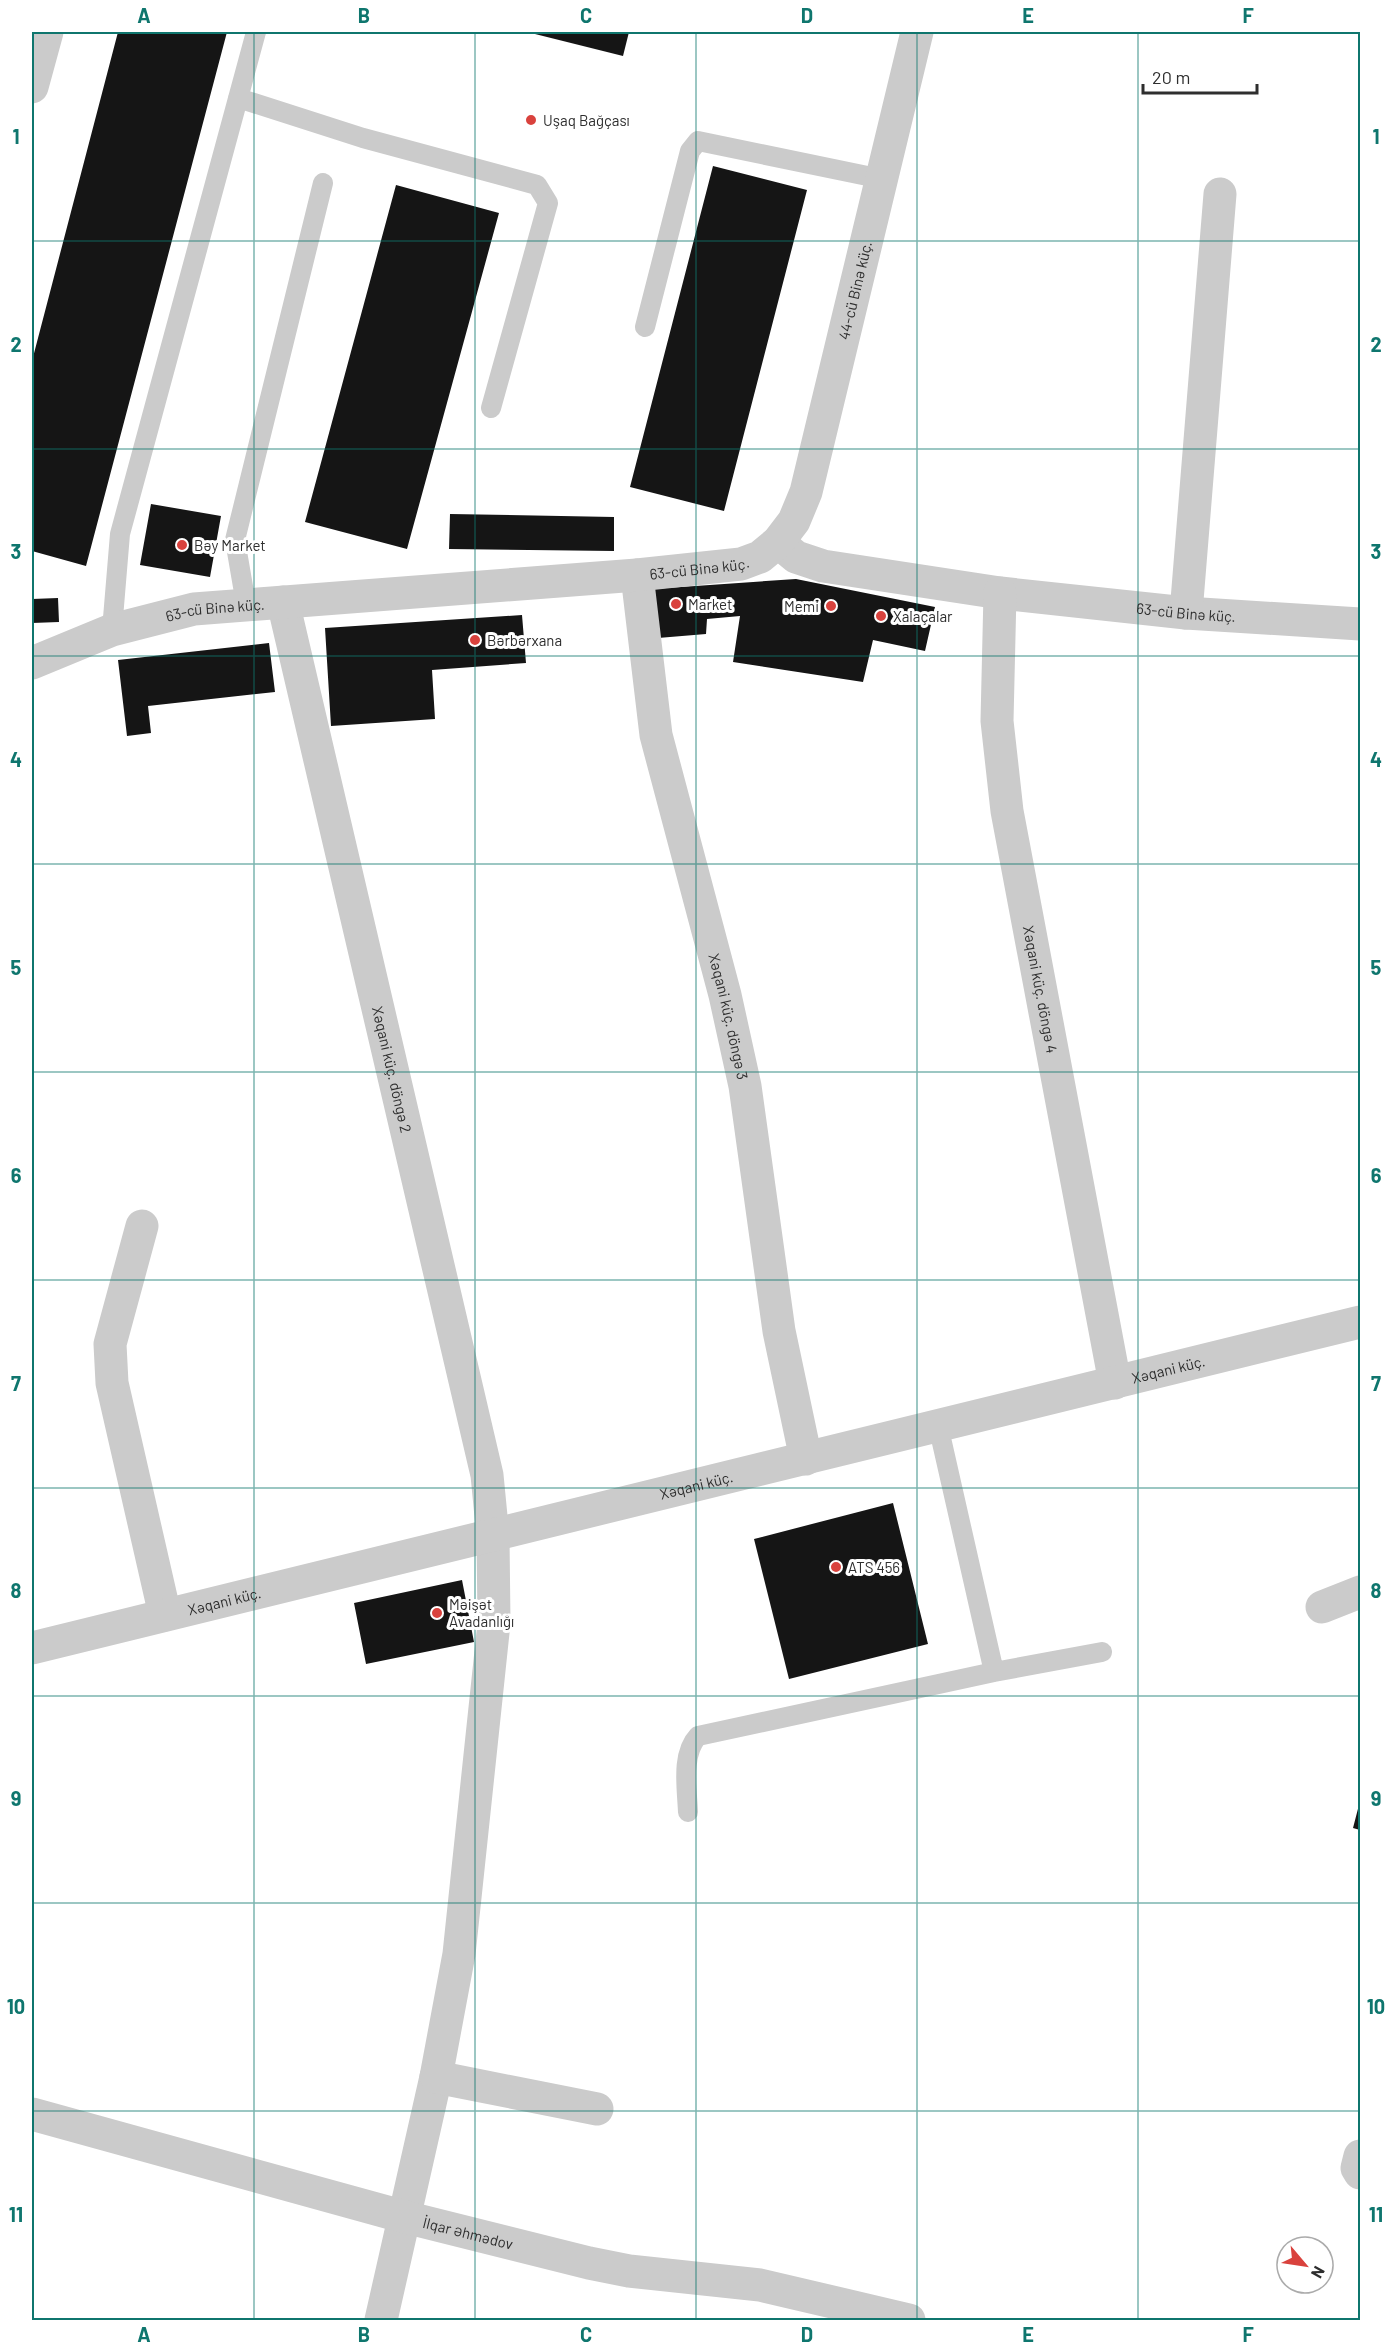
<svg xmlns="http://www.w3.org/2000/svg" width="1392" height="2352" viewBox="0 0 1392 2352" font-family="Barlow,sans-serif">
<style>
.building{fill:#151515}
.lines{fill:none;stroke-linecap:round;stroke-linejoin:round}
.service{stroke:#cbcbcb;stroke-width:20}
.minor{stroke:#cbcbcb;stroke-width:33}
.tertiary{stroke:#cbcbcb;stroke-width:33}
.grid{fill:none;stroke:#0f766e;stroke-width:1.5;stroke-opacity:0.55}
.poi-dot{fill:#d9423d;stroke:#fff;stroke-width:2}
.labels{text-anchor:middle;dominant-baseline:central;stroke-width:6;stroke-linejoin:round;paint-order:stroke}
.poi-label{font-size:15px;fill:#2e2e2e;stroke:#fff;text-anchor:start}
.street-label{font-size:15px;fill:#2e2e2e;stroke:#fff}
.neatline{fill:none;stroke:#0f766e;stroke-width:2}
.grid-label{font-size:20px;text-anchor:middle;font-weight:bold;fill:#0f766e}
</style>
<rect width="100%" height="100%" fill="#fff"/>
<!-- building -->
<path class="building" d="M118 32H227L86 566 32 551V361Z
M527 32H629L623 56Z
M713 166 807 190 724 511 630 487Z
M396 185 499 213 407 549 305 522Z
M151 504 221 516 210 577 140 565Z
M450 514 614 517V551L449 549Z
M796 579 935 607 925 651 873 640 863 682 733 662 740 616 707 619 706 634 658 638 652 589Z
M58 598 59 622 32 623V599Z
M522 615 526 663 432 670 435 719 331 726 325 628Z
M269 643 275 692 148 706 151 733 127 736 118 660Z
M893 1503 928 1644 789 1679 754 1539Z
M462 1580 474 1642 366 1664 354 1603Z
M1360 1801V1830L1353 1828Z"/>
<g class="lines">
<!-- service -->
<path class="service" d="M238 98 363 138 537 185 548 203 491 408
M645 327 690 151 698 141 882 179
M246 604 235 540 323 183
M112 630 120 534 256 32
M938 1425 994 1672
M688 1812C687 1788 681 1754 698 1736L994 1672 1102 1652"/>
<!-- minor -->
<g class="minor">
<path id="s1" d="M778 542 796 557 823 566 1000 593 1186 613 1360 624"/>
<path id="s2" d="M637 575 656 735 725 995 745 1086 779 1331 806 1459"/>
<path id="s3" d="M1000 593 997 721 1007 811 1115 1383"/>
<path id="s4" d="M283 602 487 1475 493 1537 494 1623 459 1954 436 2077 381 2320"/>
<path d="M1186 613 1220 194"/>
<path d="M142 1226 110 1344 112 1383 165 1615"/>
<path d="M1322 1607 1360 1592"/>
<path d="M436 2077 597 2109"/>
<path id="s5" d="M32 2114 405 2217 589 2263 629 2271 760 2285 909 2320"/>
<path d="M1360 2156 1357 2168 1360 2173"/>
</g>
<!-- tertiary -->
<g class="tertiary">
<path d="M32 87 47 32"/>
<path id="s6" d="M32 663 112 630 194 609 637 575 741 564 760 557 778 542 794 521 806 492 917 32"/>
<path id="s7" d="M32 1648 1360 1322"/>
</g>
</g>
<!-- grid -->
<path class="grid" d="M254 32V2320M475 32V2320M696 32V2320M917 32V2320M1138 32V2320M32 241H1360M32 449H1360M32 656H1360M32 864H1360M32 1072H1360M32 1280H1360M32 1488H1360M32 1696H1360M32 1903H1360M32 2111H1360"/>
<!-- markers -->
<g class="poi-dot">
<circle cx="531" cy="120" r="6"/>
<circle cx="182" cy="545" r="6"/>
<circle cx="676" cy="604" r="6"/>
<circle cx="831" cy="606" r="6"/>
<circle cx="881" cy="616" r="6"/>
<circle cx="475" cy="640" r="6"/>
<circle cx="836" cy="1567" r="6"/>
<circle cx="437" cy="1613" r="6"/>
</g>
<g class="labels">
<!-- poi labels -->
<g class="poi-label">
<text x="543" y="120">Uşaq Bağçası</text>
<text x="194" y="545">Bəy Market</text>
<text x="688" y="604">Market</text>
<text x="819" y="606" text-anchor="end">Memi</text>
<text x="893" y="616">Xalaçalar</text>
<text x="487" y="640">Bərbərxana</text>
<text x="848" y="1567">ATS 456</text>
<text x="449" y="1604">Məişət<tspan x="449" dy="17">Avadanlığı</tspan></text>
</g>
<!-- street labels -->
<g class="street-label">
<text stroke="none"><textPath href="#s6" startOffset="1029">44-cü Binə küç.</textPath></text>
<text stroke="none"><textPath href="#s6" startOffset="678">63-cü Binə küç.</textPath></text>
<text stroke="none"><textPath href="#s6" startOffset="192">63-cü Binə küç.</textPath></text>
<text stroke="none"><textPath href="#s1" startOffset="418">63-cü Binə küç.</textPath></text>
<text stroke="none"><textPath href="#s3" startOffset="400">Xəqani küç. döngə 4</textPath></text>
<text stroke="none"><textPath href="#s2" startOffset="452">Xəqani küç. döngə 3</textPath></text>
<text stroke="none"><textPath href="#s4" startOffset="480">Xəqani küç. döngə 2</textPath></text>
<text stroke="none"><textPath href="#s7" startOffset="1170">Xəqani küç.</textPath></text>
<text stroke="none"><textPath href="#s7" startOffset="684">Xəqani küç.</textPath></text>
<text stroke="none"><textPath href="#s7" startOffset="198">Xəqani küç.</textPath></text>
<text stroke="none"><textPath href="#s5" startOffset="452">İlqar Əhmədov</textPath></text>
</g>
</g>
<!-- border -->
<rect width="1392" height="2352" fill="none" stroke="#ffffff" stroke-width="66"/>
<!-- north arrow -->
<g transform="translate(1305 2265) rotate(119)"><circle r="28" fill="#ffffff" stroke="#ababab" stroke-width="1.5"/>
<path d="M0-4.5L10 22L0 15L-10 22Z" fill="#d9423d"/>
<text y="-9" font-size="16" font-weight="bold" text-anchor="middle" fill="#2e2e2e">N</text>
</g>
<!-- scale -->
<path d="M1143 84v9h114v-9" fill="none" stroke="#2e2e2e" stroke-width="3"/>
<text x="1152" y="84" font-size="18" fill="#2e2e2e" stroke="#ffffff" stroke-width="4.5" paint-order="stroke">20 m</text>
<rect x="33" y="33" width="1326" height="2286" class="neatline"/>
<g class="grid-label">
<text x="144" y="23">A</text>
<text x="364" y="23">B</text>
<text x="586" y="23">C</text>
<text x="807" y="23">D</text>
<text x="1028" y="23">E</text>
<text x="1248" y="23">F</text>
<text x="16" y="144">1</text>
<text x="1376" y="144">1</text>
<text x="16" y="352">2</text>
<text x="1376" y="352">2</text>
<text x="16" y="559">3</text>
<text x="1376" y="559">3</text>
<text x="16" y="767">4</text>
<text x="1376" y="767">4</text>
<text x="16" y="975">5</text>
<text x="1376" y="975">5</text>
<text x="16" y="1183">6</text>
<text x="1376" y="1183">6</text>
<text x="16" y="1391">7</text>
<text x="1376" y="1391">7</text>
<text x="16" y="1598">8</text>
<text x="1376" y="1598">8</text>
<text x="16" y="1806">9</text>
<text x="1376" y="1806">9</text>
<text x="16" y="2014">10</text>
<text x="1376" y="2014">10</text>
<text x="16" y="2222">11</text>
<text x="1376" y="2222">11</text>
<text x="144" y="2342">A</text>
<text x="364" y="2342">B</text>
<text x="586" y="2342">C</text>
<text x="807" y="2342">D</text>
<text x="1028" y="2342">E</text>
<text x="1248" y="2342">F</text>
</g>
</svg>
